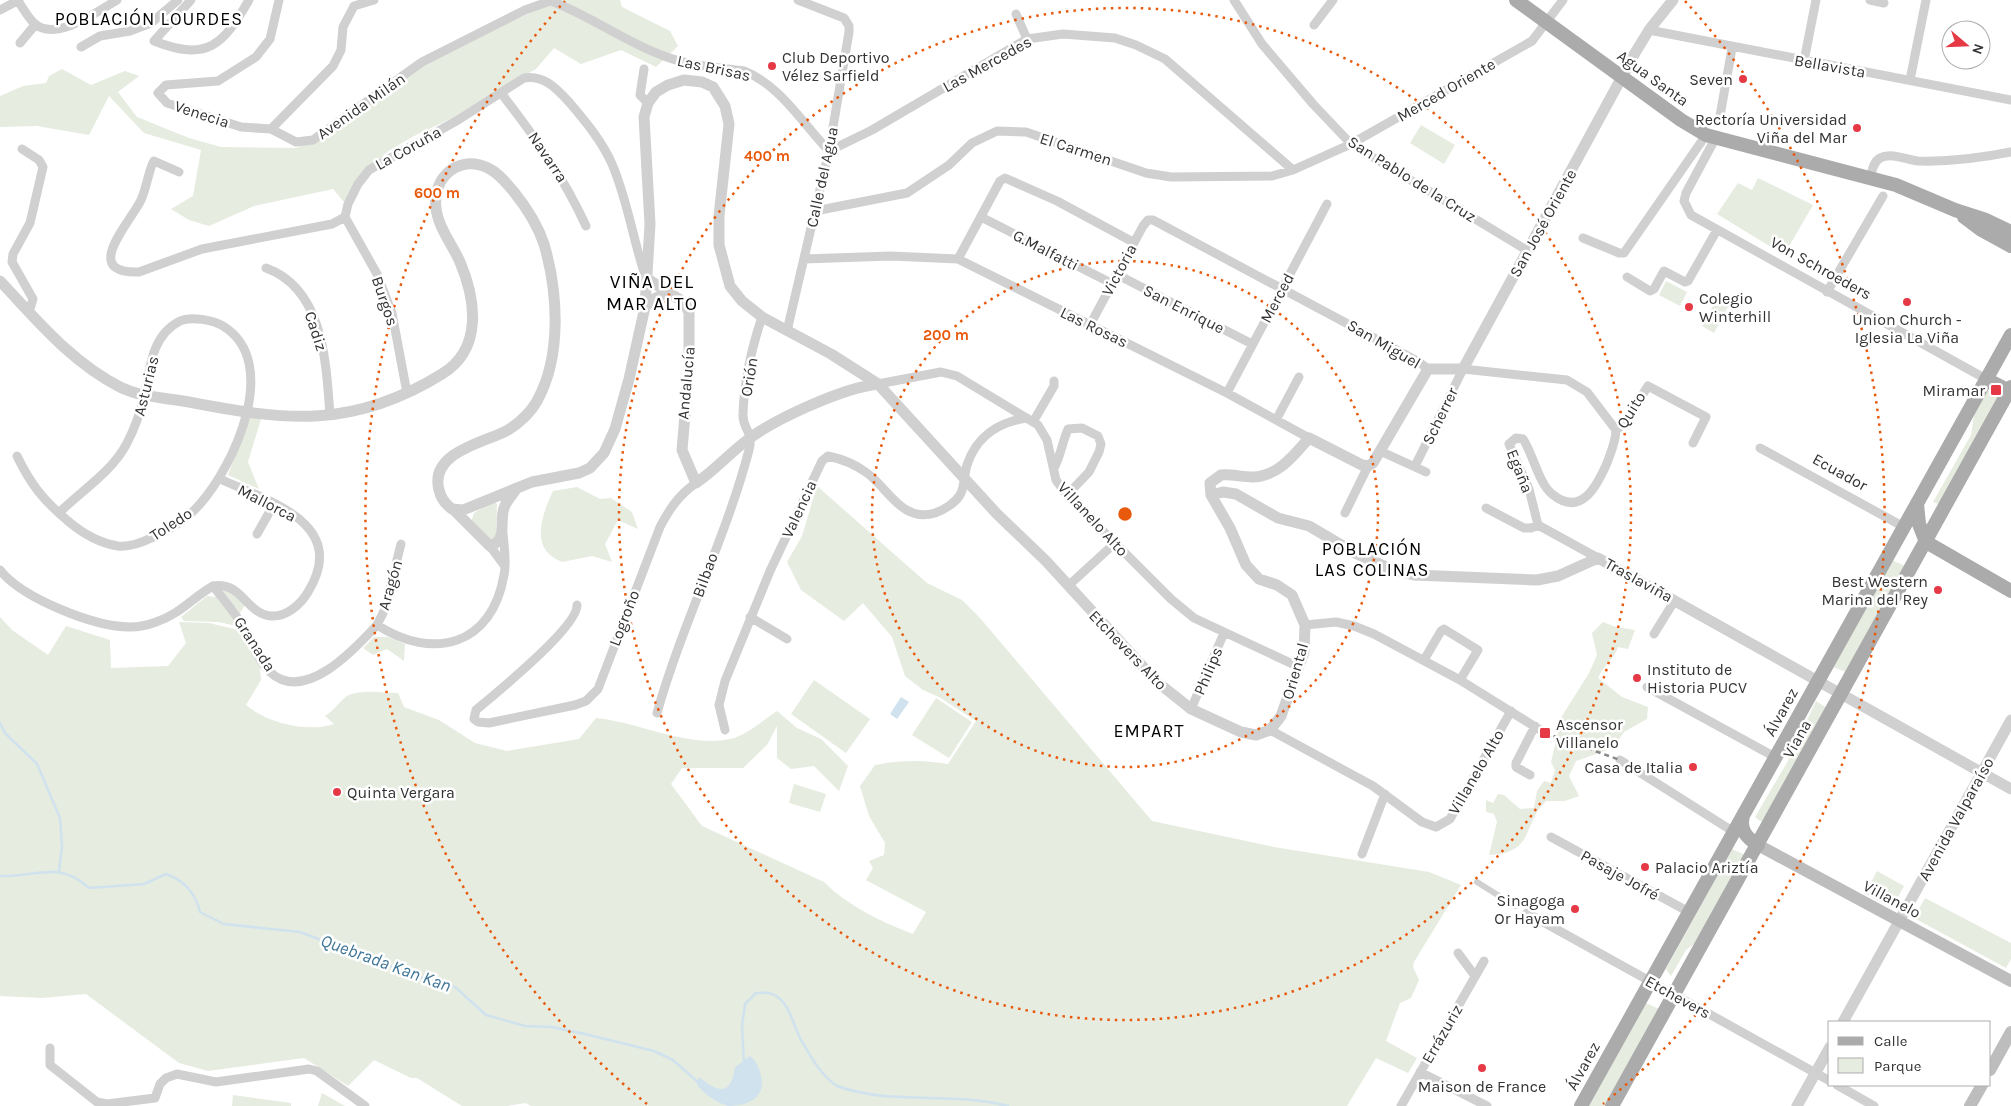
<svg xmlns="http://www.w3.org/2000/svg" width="2011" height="1106" viewBox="0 0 2011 1106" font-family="Karla,sans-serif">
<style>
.green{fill:#e6ecdf}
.water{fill:#cfe2ee}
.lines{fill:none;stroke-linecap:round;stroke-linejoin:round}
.stream{stroke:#cfe2ee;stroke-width:2.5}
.pedestrian{stroke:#d0d0d0;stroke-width:6}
.minor{stroke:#d0d0d0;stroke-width:9}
.tertiary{stroke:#d0d0d0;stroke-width:11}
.secondary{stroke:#bdbdbd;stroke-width:12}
.primary{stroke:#ababab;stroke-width:14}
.rail{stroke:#888;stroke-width:2.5;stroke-dasharray:5 4;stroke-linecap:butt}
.ring{fill:none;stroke:#e8590c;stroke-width:2.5;stroke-dasharray:2.5 5}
.poi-dot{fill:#e63946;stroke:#fff;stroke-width:2}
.labels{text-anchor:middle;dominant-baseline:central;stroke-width:5;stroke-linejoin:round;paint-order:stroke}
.poi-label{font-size:16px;fill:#333;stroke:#fff;text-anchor:start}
.street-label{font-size:16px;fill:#333;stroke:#fff}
.neighbourhood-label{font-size:18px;letter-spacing:1px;fill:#000;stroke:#fff}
.water-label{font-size:18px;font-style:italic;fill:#3f7597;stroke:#fff}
.quarter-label{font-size:19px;letter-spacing:1px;fill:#000;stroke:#fff}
.centre{fill:#e8590c;stroke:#fff;stroke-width:2.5}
.ring-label{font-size:15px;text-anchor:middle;font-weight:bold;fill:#e8590c;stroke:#fff;stroke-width:5;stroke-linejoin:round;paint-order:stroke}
</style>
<rect width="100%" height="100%" fill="#fff"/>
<!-- green -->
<path class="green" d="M560 0H620L622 7 670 31 678 46 656 67 621 50 581 64 554 48 536 69 504 86 465 112 412 137 387 152 365 173 344 202 333 189 254 206 209 226 189 220 171 209 193 196 201 150 144 133 109 96 89 135 37 126 0 127V96L23 86 46 83 49 76 62 69 91 85 125 71 139 76 118 92 137 117 189 138 221 147 296 148 324 136 422 66 462 43Z
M1421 125 1455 145 1444 164 1410 143Z
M1758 178 1813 205 1784 255 1717 214 1738 183 1752 190Z
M1666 281 1687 292 1680 306 1659 295Z
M1717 298 1729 305 1714 333 1702 326Z
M1988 389 1999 397 1939 504 1933 502 1971 435 1974 416Z
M250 417 261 419 248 462 259 489 228 475Z
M817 486 927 583 962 600 980 618 1152 821 1274 847 1429 872 1461 885 1414 962 1413 967 1419 980 1411 998 1400 1003 1386 1041 1417 1058 1408 1073 1376 1058 1347 1106H531L526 1103 507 1106H462L417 1078H411L374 1060 348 1086 304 1058 208 1071 179 1063 86 994 42 998 0 996V617L12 630 48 655 66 626 110 640 111 668 168 666 186 643 179 622 209 623 239 630 259 658 261 680 246 705C266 723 308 733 334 724L325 716C334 711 342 698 349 695 362 689 384 693 398 693L404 707 439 720 475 743 507 751 579 739 596 718C639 722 687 748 730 739 746 736 763 720 777 711L797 728 821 739 848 766 839 791 814 766 791 769 777 758V726L767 745 743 768H682L671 784 702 826 824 882C848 906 881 922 913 934L926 912 866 880 873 868 869 861 884 855 885 843 869 816 860 786 875 765C901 760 922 760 948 764L976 721 939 697 923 690 905 676 892 637 863 603 844 621 801 590 787 562 802 536Z
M577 487 600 499 611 498 632 512 638 529 618 520 605 544 612 562 592 556 562 562C557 560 552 557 548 553 533 537 545 508 553 491Z
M494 501 497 504 496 537 491 541 471 522 474 513Z
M1892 560 1905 566 1846 672 1833 667Z
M224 588 245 605 240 613 223 592Z
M207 596 216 597 241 627 218 622 184 621 181 617Z
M1603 622 1616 627 1635 630 1628 649 1618 647C1614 659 1603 666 1598 678L1622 697 1648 707 1647 719 1624 732 1613 748 1576 761 1569 776 1579 796 1565 801H1546C1522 823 1536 853 1489 855L1497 822 1494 814 1486 812V800L1493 803 1498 794 1504 795 1520 809 1534 808 1537 791 1544 781 1551 783 1555 770 1551 762 1562 716 1589 673 1597 655 1592 633Z
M374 637H388L405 644 404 661 387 649 373 655 363 648Z
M814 680 870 719 846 753 791 714Z
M936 698 972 722 949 758 912 735Z
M1816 701 1827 708 1766 821H1760L1755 817 1788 761Z
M794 784 826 794 820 812 789 803Z
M1732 849 1745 855 1699 940 1686 950 1671 976 1666 969Z
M1877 871 1904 886 1892 908 1865 894Z
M1925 898 2011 943V959L2006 968 1914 918Z
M1646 1003 1659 1009 1605 1106H1589Z
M322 1093 345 1106H318Z
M233 1095 291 1103V1106H232Z"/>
<!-- water -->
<path class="water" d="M901 697 909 702 897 719 890 714Z
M750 1056C756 1061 758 1065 760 1072 768 1095 751 1106 729 1106 718 1104 703 1093 697 1085L699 1077C720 1094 731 1095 735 1067Z"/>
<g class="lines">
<!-- stream -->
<path class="stream" d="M0 723 5 733 37 764 60 818 62 847 59 871
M0 876C37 877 59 860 89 888L144 884 166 874C184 880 196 894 200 912L224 924 300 932 416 976 455 987 486 1015 525 1026 552 1027 589 1035 654 1051 673 1060 699 1083
M744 1064 742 1026 745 1004 756 993C761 993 768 992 772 994 788 999 793 1024 800 1038 809 1054 821 1076 837 1086 894 1106 947 1091 1008 1106"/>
<!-- pedestrian -->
<path class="pedestrian" d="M1477 882 1515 906"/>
<!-- minor -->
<path class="minor" d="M191 0 154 41C208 62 223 45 249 0
M1234 0 1262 44 1313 104 1351 144 1528 251
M1870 0 1884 3
M18 1C23 8 28 18 34 23 55 43 98 11 117 0
M551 1C591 16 625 42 664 56 690 66 717 67 744 71 780 85 802 123 829 151L872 130 1027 39 1063 34 1115 38 1136 45 1165 59 1293 170
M0 10 19 0
M1016 14 1027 39
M1314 25 1333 0
M1649 30 2011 100
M20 43 35 25
M81 47 100 36 130 31 151 23 178 0
M1804 61 1816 0
M644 69 640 95 648 103
M1910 80 1926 0
M501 93C535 137 563 176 586 226
M1720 116 1732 48
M271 129 296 142 313 140 422 62 525 10 553 0
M271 129 241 127 167 103 158 93 166 85 218 81 256 57 270 39 279 0
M271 129 333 66 341 50 343 27 354 6 374 0
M1715 139 1686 193 1684 201 1691 215 1986 379
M22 149 39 160 43 167 30 223 13 254 12 262 33 299 29 312
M179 172 154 161C150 165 146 190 141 200 130 223 80 274 139 272L202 249 332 224 345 217 348 204 358 184 369 170 458 120 524 78C544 75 556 88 569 102 585 121 602 141 612 164 628 201 633 241 646 278
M1870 178C1872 171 1873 162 1880 158 1891 152 1907 160 1918 161 1949 162 1981 158 2011 152
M815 211 907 193 949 165 972 143 997 131 1026 132 1146 173 1171 177 1272 176 1293 170 1351 144 1532 41 1563 0
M345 217 377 274 392 313 407 393
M981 217 1111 283
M1583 238 1619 253H1624L1706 135
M804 259 891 256 958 259 1227 393 1309 438
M958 259 1000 181 1005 178 1057 201 1133 242
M266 268C324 289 326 363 330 415
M1116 274 1252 344
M1627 277 1650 291 1654 289 1664 271 1685 282 1688 281 1717 230
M1827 292 1883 196
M1090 325 1143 226 1148 220H1153L1419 362 1428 369
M787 331 829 151 849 32V26L844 18 798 0
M878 384 941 372 957 376 1038 425 1047 440 1056 480 1067 495 1171 599 1194 618 1299 667
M1227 393 1327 204
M1276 420 1299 377
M1033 422 1054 386V381
M1616 430 1624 424 1648 386 1706 417 1693 443
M1760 448 1904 527
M1380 451 1426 472
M17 456C31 485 44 501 68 521 82 533 99 543 118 546 128 547 141 543 151 538 168 531 187 519 200 504 234 466 282 362 223 326 213 320 191 316 180 321 152 335 150 367 145 393 141 410 135 428 127 443 113 471 81 491 59 513
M1417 462 1463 369 1567 380 1587 392 1616 430
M1054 468C1061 455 1062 443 1068 429L1082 428 1098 436 1101 444 1099 452 1089 472 1067 495
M1486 508 1524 528H1531L1538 525
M1345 513 1368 466
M257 534 274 504
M490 546 504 565
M1598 558 1538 525 1529 489 1509 444 1516 438 1523 439C1533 454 1539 484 1552 494 1581 518 1597 486 1607 463 1611 452 1616 441 1616 430
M0 570C22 598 94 627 130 627 138 627 148 625 156 622 180 614 192 598 213 586 224 600 236 614 245 629 253 643 258 661 270 672 304 704 354 650 377 625 433 661 492 646 504 575 507 562 504 547 503 533
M213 586C242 581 246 614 271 616 287 617 301 604 308 592 350 523 268 501 220 479
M1068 586 1115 543
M577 605C578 627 495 694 476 710L474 719 478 722 489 723 575 705 586 701 598 689 660 527C670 508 679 495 696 483
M750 617 787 639
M377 625 384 611 401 544
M1305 625 1336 622 1354 626 1374 634 1460 680 1545 733
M1654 634 1675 600
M1424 660 1441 631 1444 629 1478 650 1460 680
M1647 687 1775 757
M1191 709 1224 633
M657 713C682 624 726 538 749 450 754 430 742 430 743 414 744 382 752 347 762 317
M725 730 719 705 725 681 770 571 822 461 828 456C842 459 855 464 867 473 889 489 902 523 935 513 944 510 955 503 960 495 965 487 964 474 967 465 976 437 998 422 1027 418
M1270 730 1373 786 1422 822 1436 827 1450 819 1511 711
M1620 760 1734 832
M1530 775 1516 767V763L1535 726
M1551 837 1689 912
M1362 854 1385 794
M1527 913 1830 1081
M1458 953 1475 976
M50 1048V1065L97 1102 107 1104 155 1098 160 1084 166 1078 177 1074 216 1082 309 1069 317 1071 365 1106
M1420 1072 1487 1106
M1837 1085 1874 1106
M1401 1106 1484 961"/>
<!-- tertiary -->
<path class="tertiary" d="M646 278 685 303 689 313V368L682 450 696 483C715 470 729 454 746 441 774 419 843 388 878 384
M0 281C37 320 71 362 120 387 140 397 167 398 189 402 287 421 353 429 442 374 483 349 476 300 460 262 452 244 438 227 436 208 432 177 459 154 488 168 499 173 506 183 514 192 526 207 538 226 544 244 558 292 562 356 537 401 531 412 519 423 508 430 484 443 429 452 439 490 441 499 445 504 452 509L463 510 532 482 579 473 590 468 604 453 615 429 629 379 645 307 650 224 644 117 648 103 656 92 668 85 684 80 702 82 713 87 725 106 729 124 719 216V245L730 286 742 301 762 317 831 354 878 384 997 514 1046 561 1156 681 1191 709 1241 732 1256 735 1270 730 1281 716 1304 652 1305 625 1292 595 1277 585 1259 579 1246 565 1230 528 1211 495 1210 483 1221 475C1231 474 1242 477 1252 477 1278 477 1294 455 1309 438L1362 465 1368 466 1373 463 1428 369H1463L1635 53 1649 30 1673 0
M645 307 654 299 666 293
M1211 495 1223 492 1236 494 1278 518 1309 526 1355 553 1393 570 1414 575 1537 580 1558 576 1598 558 2011 789
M455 511 490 546C508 540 499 523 504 508 506 501 513 494 517 488
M1843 1022 2011 720
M1797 1106 1830 1047"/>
<!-- secondary -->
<path class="secondary" d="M1758 845 2011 981
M1990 1070 2011 1032
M1970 1106 1982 1085"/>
<!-- primary -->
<path class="primary" d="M1516 0 1681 120 1706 135 1896 185 1955 210 1986 220 2011 232
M1964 217 1980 229 2011 246
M1986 379 2011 392
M1917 504 1919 524 1926 542
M1926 542 2011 591
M1743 816C1739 830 1747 838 1758 845
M1581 1106 2011 335
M1612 1106 2011 387"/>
<!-- rail -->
<path class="rail" d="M1545 733 1620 760"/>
</g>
<!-- distance rings -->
<g class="ring">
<circle cx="1125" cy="514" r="253"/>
<circle cx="1125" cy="514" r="506"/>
<path d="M647 1104A759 759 0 0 1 565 1M1685 1A759 759 0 0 1 1603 1104"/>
</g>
<!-- markers -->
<g class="poi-dot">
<circle cx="772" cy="66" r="5"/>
<circle cx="1743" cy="79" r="5"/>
<circle cx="1857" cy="128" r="5"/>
<circle cx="1907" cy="302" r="5"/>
<circle cx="1689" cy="307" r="5"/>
<rect x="1990" y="384" width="12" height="12" rx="2.5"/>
<circle cx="1938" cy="590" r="5"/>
<circle cx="1637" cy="678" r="5"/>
<rect x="1539" y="727" width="12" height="12" rx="2.5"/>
<circle cx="1693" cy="767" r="5"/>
<circle cx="337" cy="792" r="5"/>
<circle cx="1645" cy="867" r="5"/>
<circle cx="1575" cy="909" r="5"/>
<circle cx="1482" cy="1068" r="5"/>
</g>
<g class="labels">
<!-- poi labels -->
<g class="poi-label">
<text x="782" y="57">Club Deportivo<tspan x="782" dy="18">Vélez Sarfield</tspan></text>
<text x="1733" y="79" text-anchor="end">Seven</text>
<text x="1847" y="119" text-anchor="end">Rectoría Universidad<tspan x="1847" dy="18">Viña del Mar</tspan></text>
<text x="1699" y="298">Colegio<tspan x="1699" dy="18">Winterhill</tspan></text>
<text x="1907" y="319" text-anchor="middle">Union Church -<tspan x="1907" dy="18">Iglesia La Viña</tspan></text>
<text x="1985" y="390" text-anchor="end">Miramar</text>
<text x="1928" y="581" text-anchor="end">Best Western<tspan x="1928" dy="18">Marina del Rey</tspan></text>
<text x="1647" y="669">Instituto de<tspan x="1647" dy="18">Historia PUCV</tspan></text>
<text x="1556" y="724">Ascensor<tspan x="1556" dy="18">Villanelo</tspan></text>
<text x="1683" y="767" text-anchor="end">Casa de Italia</text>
<text x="347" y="792">Quinta Vergara</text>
<text x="1655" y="867">Palacio Ariztía</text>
<text x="1565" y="900" text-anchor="end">Sinagoga<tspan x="1565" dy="18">Or Hayam</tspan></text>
<text x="1482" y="1086" text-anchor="middle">Maison de France</text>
</g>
<!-- street labels -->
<g class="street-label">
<text transform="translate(987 64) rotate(-29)">Las Mercedes</text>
<text transform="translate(1830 66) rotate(10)">Bellavista</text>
<text transform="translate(714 68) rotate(12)">Las Brisas</text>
<text transform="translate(1653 78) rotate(36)">Agua Santa</text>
<text transform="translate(1446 90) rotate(-30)">Merced Oriente</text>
<text transform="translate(361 106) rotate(-35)">Avenida Milán</text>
<text transform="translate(202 114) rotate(18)">Venecia</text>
<text transform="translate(408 148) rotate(-29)">La Coruña</text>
<text transform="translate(1076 149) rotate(18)">El Carmen</text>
<text transform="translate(548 157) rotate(56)">Navarra</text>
<text transform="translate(822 177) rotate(-78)">Calle del Agua</text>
<text transform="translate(1412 179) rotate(32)">San Pablo de la Cruz</text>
<text transform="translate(1543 223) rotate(-61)">San José Oriente</text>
<text transform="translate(1046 250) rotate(27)">G.Malfatti</text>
<text transform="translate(1821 268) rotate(29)">Von Schroeders</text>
<text transform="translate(1119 270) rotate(-62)">Victoria</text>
<text transform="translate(1277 298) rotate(-62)">Merced</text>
<text transform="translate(385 301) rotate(71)">Burgos</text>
<text transform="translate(1184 309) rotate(27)">San Enrique</text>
<text transform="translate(1094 327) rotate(26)">Las Rosas</text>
<text transform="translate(316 331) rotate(72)">Cadiz</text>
<text transform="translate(1384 344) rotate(30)">San Miguel</text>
<text transform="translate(749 377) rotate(-81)">Orión</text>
<text transform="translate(686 383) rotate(-85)">Andalucía</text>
<text transform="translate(146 386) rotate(-76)">Asturias</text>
<text transform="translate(1631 410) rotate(-58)">Quito</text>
<text transform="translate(1440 416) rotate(-64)">Scherrer</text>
<text transform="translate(1520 471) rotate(68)">Egaña</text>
<text transform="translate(1840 472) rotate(29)">Ecuador</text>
<text transform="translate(267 503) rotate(27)">Mallorca</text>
<text transform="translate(799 509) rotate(-65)">Valencia</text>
<text transform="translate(1093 519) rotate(47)">Villanelo Alto</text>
<text transform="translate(171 524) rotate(-33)">Toledo</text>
<text transform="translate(705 575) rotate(-70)">Bilbao</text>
<text transform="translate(1639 580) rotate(29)">Traslaviña</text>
<text transform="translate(390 585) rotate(-74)">Aragón</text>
<text transform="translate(624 618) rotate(-69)">Logroño</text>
<text transform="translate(255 644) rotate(57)">Granada</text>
<text transform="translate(1128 650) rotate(46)">Etchevers Alto</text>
<text transform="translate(1208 671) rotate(-67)">Philips</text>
<text transform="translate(1295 671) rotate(-74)">Oriental</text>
<text transform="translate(1781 712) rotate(-61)">Álvarez</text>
<text transform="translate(1797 739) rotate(-61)">Viana</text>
<text transform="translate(1476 772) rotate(-60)">Villanelo Alto</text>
<text transform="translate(1956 819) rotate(-61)">Avenida Valparaíso</text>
<text transform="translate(1620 875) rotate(29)">Pasaje Jofré</text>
<text transform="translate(1892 899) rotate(28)">Villanelo</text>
<text transform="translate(1678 997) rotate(29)">Etchevers</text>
<text transform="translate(1442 1034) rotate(-60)">Errázuriz</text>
<text transform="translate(1583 1066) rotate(-61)">Álvarez</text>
</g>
<!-- neighbourhood labels -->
<g class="neighbourhood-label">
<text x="149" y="19">POBLACIÓN LOURDES</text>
<text x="1372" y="549">POBLACIÓN<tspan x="1372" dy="21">LAS COLINAS</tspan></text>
<text x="1149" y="731">EMPART</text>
</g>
<!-- water labels -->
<g class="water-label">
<text transform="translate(386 963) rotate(20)">Quebrada Kan Kan</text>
</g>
<!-- quarter labels -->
<g class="quarter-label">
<text x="652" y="282">VIÑA DEL<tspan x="652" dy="22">MAR ALTO</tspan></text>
</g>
</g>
<circle cx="1125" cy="514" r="8" class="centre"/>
<g class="ring-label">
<text x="767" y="161">400 m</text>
<text x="437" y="198">600 m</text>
<text x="946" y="340">200 m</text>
</g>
<!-- legend -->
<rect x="1828" y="1021" width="162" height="65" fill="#ffffff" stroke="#adadad"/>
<rect x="1838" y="1037" width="25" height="8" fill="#ababab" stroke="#adadad"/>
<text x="1874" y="1046" font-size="15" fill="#333333">Calle</text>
<rect x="1838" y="1058" width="25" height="15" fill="#e6ecdf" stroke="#adadad"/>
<text x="1874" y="1071" font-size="15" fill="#333333">Parque</text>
<!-- north arrow -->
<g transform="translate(1966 45) rotate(109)"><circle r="24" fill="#ffffff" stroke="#adadad"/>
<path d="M0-4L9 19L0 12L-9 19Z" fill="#e63946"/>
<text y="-8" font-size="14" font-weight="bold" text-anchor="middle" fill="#333333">N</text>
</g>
</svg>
